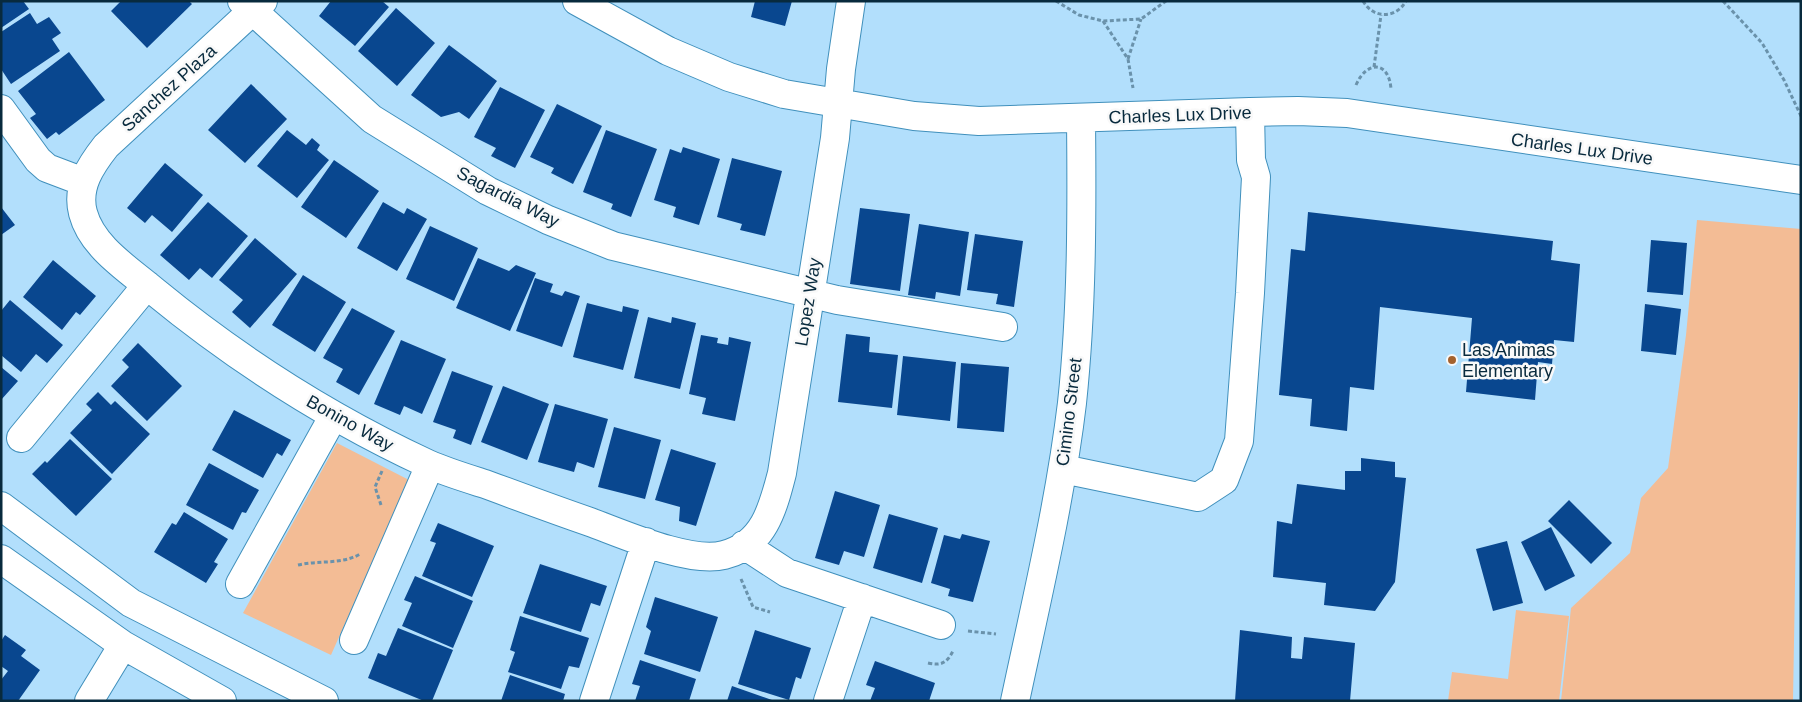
<svg xmlns="http://www.w3.org/2000/svg" width="1802" height="702" viewBox="0 0 1802 702" font-family="Helvetica,sans-serif">
<style>
.green{fill:#f3bc95}
.building{fill:#09478f}
.lines{fill:none;stroke-linecap:round;stroke-linejoin:round}
.minor-casing{stroke:#4090bc;stroke-width:30}
.path{stroke:#6a92ab;stroke-width:3;stroke-dasharray:4 2.5;stroke-linecap:butt}
.minor{stroke:#fff;stroke-width:28}
.poi-dot{fill:#a4622e;stroke:#f9f9f9;stroke-width:2}
.labels{text-anchor:middle;dominant-baseline:central;stroke-width:5;stroke-linejoin:round;paint-order:stroke}
.street-label{font-size:18px;fill:#082a3d;stroke:#f9f9f9}
.poi-label{font-size:18px;fill:#082a3d;stroke:#f9f9f9;text-anchor:start}
</style>
<rect width="100%" height="100%" fill="#b2dffc"/>
<!-- green -->
<path class="green" d="M1697 220 1801 229 1793 701H1561L1571 608 1630 553 1641 498 1668 468 1686 335Z
M337 443 409 480 331 655 243 613Z
M1516 610 1569 616 1559 701H1448L1452 672 1508 679Z"/>
<!-- building -->
<path class="building" d="M1 1H23L29 9 1 28Z
M121 1H189L192 4 147 48 111 11Z
M331 1H382L389 7 355 46 319 16Z
M755 1H792L785 26 751 17Z
M396 8 435 43 397 86 358 51Z
M30 13 37 24 49 17 61 33 52 39 60 51 11 84 1 69V32Z
M449 45 497 81 469 119 459 112 441 117 411 95Z
M69 52 105 100 59 135 56 132 47 139 30 118 36 114 18 91Z
M251 84 287 119 245 163 208 130Z
M500 87 545 110 515 168 491 156 496 148 474 137Z
M557 104 602 126 573 184 551 173 554 168 530 157Z
M287 130 306 145 312 138 320 145 317 150 329 160 297 198 257 166Z
M606 130 657 149 631 217 611 209 613 204 583 192Z
M683 147 720 159 699 225 673 217 676 207 654 200 670 149 681 153Z
M732 158 782 171 765 236 740 230 742 224 717 217Z
M334 160 379 191 346 238 301 207Z
M165 163 203 195 172 232 152 215 145 223 127 208Z
M208 202 248 236 212 278 200 268 189 280 160 255Z
M383 202 404 214 407 208 427 219 397 271 357 248Z
M1 207 15 225 1 235Z
M860 208 910 214 900 291 850 284Z
M1308 212 1553 241 1551 260 1580 264 1574 342 1554 340 1552 364 1538 362 1535 400 1466 392 1472 318 1380 307 1374 390 1350 387 1347 431 1310 426 1312 399 1279 395 1291 249 1305 251Z
M919 224 969 232 960 296 936 292 935 299 908 295Z
M430 226 478 248 454 301 406 279Z
M975 234 1023 241 1014 307 996 304 998 294 967 290Z
M255 238 297 274 250 328 232 312 243 300 219 280Z
M1651 240 1687 243 1683 295 1647 292Z
M478 258 509 271 516 265 536 273 510 331 456 308Z
M53 260 96 296 80 315 76 312 62 330 23 297Z
M303 275 346 302 315 352 272 325Z
M535 278 553 284 550 292 562 296 565 291 580 296 562 347 516 331Z
M10 300 63 345 47 363 36 354 21 372 1 355V311Z
M587 303 622 312 623 306 639 310 623 370 573 357Z
M1645 304 1681 309 1676 355 1641 351Z
M352 308 395 331 359 395 336 382 343 369 323 358Z
M648 317 671 323 672 317 696 323 680 389 634 378Z
M846 334 870 337 869 352 898 355 892 408 838 402Z
M701 335 718 338 717 343 728 345 729 337 751 342 735 421 702 414 706 398 689 394Z
M401 340 446 359 422 414 404 406 400 415 374 404Z
M138 343 182 386 147 421 111 386 129 367 122 360Z
M903 356 956 362 950 421 897 415Z
M961 363 1009 367 1004 432 957 428Z
M1 367 18 381 1 400Z
M452 371 493 386 471 445 453 438 456 430 433 422Z
M503 386 549 404 527 460 481 442Z
M98 392 111 405 115 401 150 434 112 474 70 433 92 410 86 404Z
M555 404 608 419 594 468 577 462 574 472 538 462Z
M234 410 291 440 282 456 277 453 263 478 212 450Z
M614 427 661 440 645 499 598 487Z
M70 439 112 479 76 516 32 474 45 461 47 463Z
M671 449 716 463 696 526 679 521 680 507 655 500Z
M1361 458 1395 462V477L1406 478 1395 582 1375 611 1324 605 1326 583 1273 577 1277 521 1292 524 1297 484 1345 490V471H1361Z
M209 463 259 490 246 513 242 512 233 530 186 505Z
M835 491 880 505 864 557 844 551 839 565 815 558Z
M1569 500 1612 543 1591 564 1548 521Z
M184 512 228 539 214 562 218 564 206 583 154 552 172 523 176 525Z
M889 514 938 528 922 583 873 568Z
M438 523 494 546 472 597 422 576 436 543 430 541Z
M1551 527 1575 576 1545 591 1521 542Z
M962 534 990 541 973 602 948 596 950 589 931 583 944 535 960 539Z
M1507 541 1523 603 1493 611 1476 549Z
M540 564 607 586 600 606 591 603 581 632 523 613Z
M415 576 473 601 453 648 402 626 412 603 404 600Z
M655 597 718 617 700 672 644 654 651 631 646 627Z
M520 616 589 638 579 668 569 666 561 689 508 672 515 652 510 650Z
M398 628 453 650 432 701H424L368 678 378 653 386 656Z
M755 630 811 648 801 679 796 677 789 700 738 684Z
M1240 630 1292 637 1291 658 1302 659 1304 637 1355 643 1350 701H1235Z
M5 635 26 650 21 656 40 670 18 701H1V680L8 671 1 666V641Z
M640 660 696 679 689 701H635L640 686 632 684Z
M875 661 935 683 929 701H870L875 688 866 685Z
M510 675 565 694 563 701H501Z
M732 686 772 700V701H727Z"/>
<g class="lines">
<defs>
<path id="minor" d="M242 1 372 119 488 191 548 220 613 246 837 300 1003 327
M263 1 106 146C91 165 76 187 83 213 92 247 128 269 154 291 238 360 329 418 428 464 446 472 466 478 485 484 520 497 555 510 590 522 623 534 690 564 724 555 764 545 773 508 782 473L835 138 841 69 851 1
M577 1 668 51 729 77 784 94 914 116 979 121 1250 112 1298 111 1347 113 1801 180
M1 109 38 160 47 168 84 182
M21 438 147 285
M1063 469 1198 497 1224 480 1239 441 1250 293 1256 177 1251 160 1250 112
M1 506 131 603 324 701
M744 545 787 573 941 625
M1 559 123 645 222 701
M240 584 333 417
M354 640 430 465
M89 701 123 645
M594 701 646 542
M828 701 862 598
M1015 701C1036 602 1060 503 1072 403 1082 309 1082 213 1081 119"/>
</defs>
<!-- minor casing -->
<use href="#minor" class="minor-casing"/>
<!-- path -->
<path class="path" d="M1056 1 1079 15 1103 21 1141 19 1166 1
M1363 1C1373 19 1396 19 1406 1
M1723 1 1762 43 1784 80 1801 116
M1103 21 1128 59 1133 88
M1128 59 1141 19
M1374 67 1381 15
M1356 85C1367 60 1389 61 1391 89
M381 505 375 487 382 471
M298 565C319 560 341 565 360 554
M741 579 753 607 770 612
M968 631 996 634
M928 663C941 666 947 663 953 651"/>
<!-- minor -->
<use href="#minor" class="minor"/>
</g>
<!-- markers -->
<circle class="poi-dot" cx="1452" cy="360" r="5"/>
<g class="labels">
<!-- street labels -->
<g class="street-label">
<text transform="translate(169 88) rotate(-42)">Sanchez Plaza</text>
<text transform="translate(1180 115) rotate(-2)">Charles Lux Drive</text>
<text transform="translate(1582 149) rotate(8)">Charles Lux Drive</text>
<text transform="translate(508 197) rotate(27)">Sagardia Way</text>
<text transform="translate(808 302) rotate(-81)">Lopez Way</text>
<text transform="translate(1069 412) rotate(-83)">Cimino Street</text>
<text transform="translate(350 423) rotate(29)">Bonino Way</text>
</g>
<!-- poi labels -->
<g class="poi-label">
<text x="1462" y="350">Las Animas<tspan x="1462" dy="21">Elementary</tspan></text>
</g>
</g>
<!-- border -->
<rect width="1802" height="702" fill="none" stroke="#082a3d" stroke-width="5"/>
</svg>
